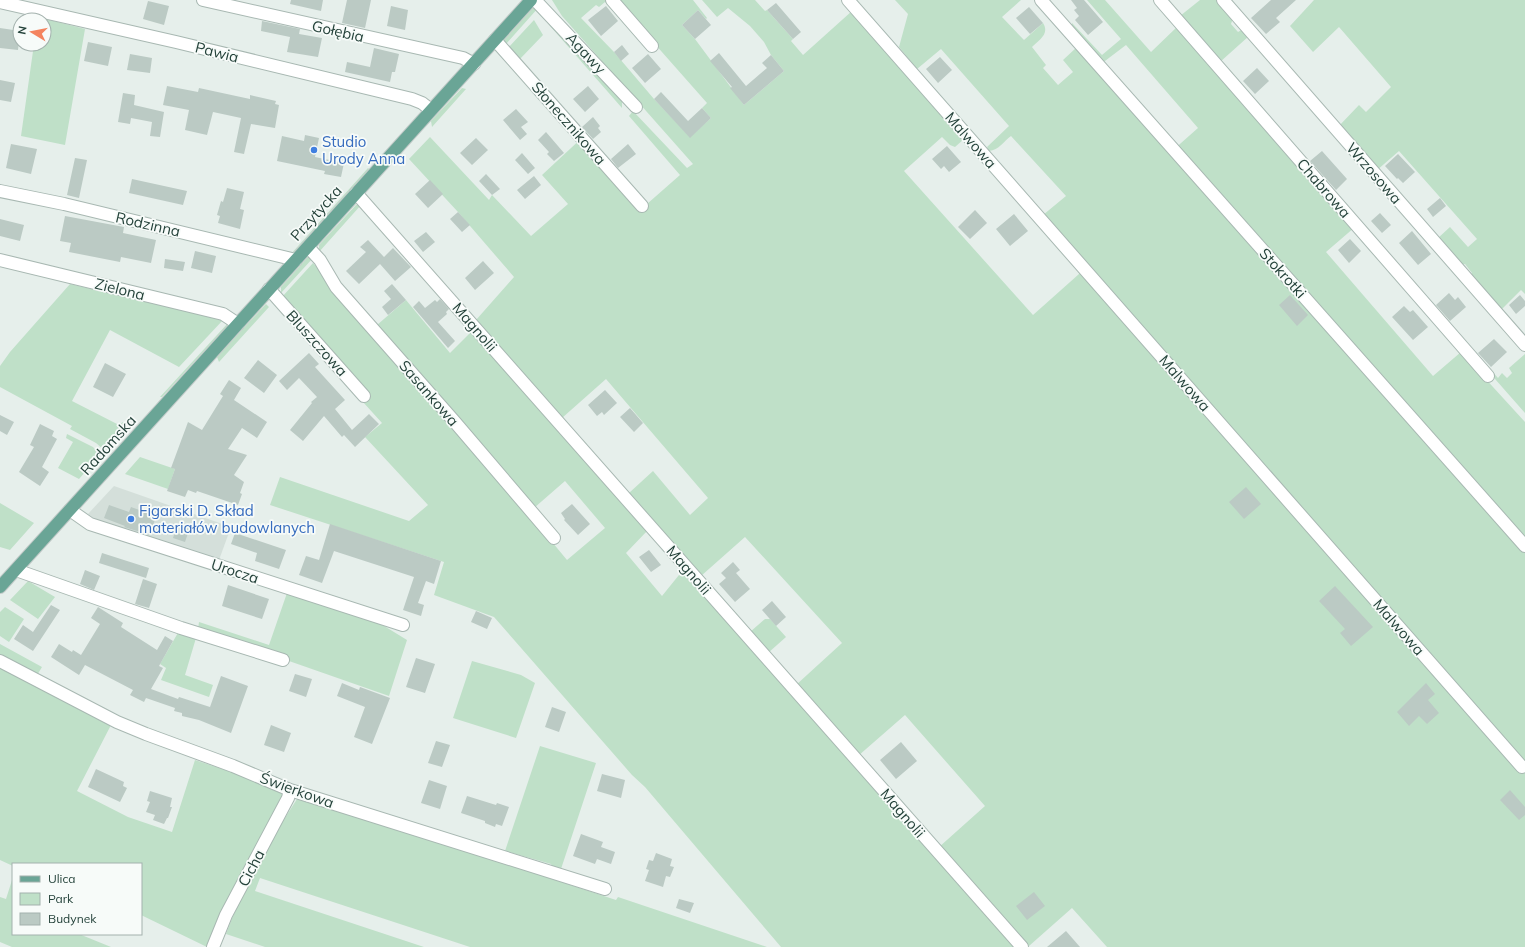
<svg xmlns="http://www.w3.org/2000/svg" width="1525" height="947" viewBox="0 0 1525 947" font-family="Mulish,sans-serif">
<style>
.built{fill:#d4dfda}
.green{fill:#bfe0c8;fill-rule:evenodd}
.building{fill:#bbcac4}
.lines{fill:none;stroke-linecap:round;stroke-linejoin:round}
.minor-casing{stroke:#a8b8b2;stroke-width:14}
.major-casing{stroke:#c2cac8;stroke-width:14}
.minor{stroke:#fff;stroke-width:12}
.major{stroke:#6aa596;stroke-width:12}
.shop-dot{fill:#3f7fe0;stroke:#f7fbf9;stroke-width:1.5}
.labels{text-anchor:middle;dominant-baseline:central;stroke-width:3.5;stroke-linejoin:round;paint-order:stroke}
.street-label{font-size:15px;fill:#24423a;stroke:#f7fbf9}
.shop-label{font-size:15px;fill:#366cbe;stroke:#f7fbf9;text-anchor:start}
</style>
<rect width="100%" height="100%" fill="#e6efeb"/>
<!-- built -->
<path class="built" d="M114 486 231 527 219 560 95 519 88 514Z"/>
<!-- green -->
<path class="green" d="M552 0H609L650 48 647 50 605 2 599 7 596 5 581 18 614 52 654 99 690 137 711 118 702 108 707 103 616 0H693L707 18 706 19 698 10 682 25 695 39 744 105 784 71 771 55 764 42 750 26 728 8 717 17 702 0H755L765 11 767 10 793 39 791 41 803 55 852 11 964 139 955 147 950 145 942 137 904 171 1033 315 1088 266 1043 215 1066 196 1011 136C1004 141 999 150 989 151L987 147 1009 126 941 49 917 69 899 47 908 14 895 0H1021L1002 17 1024 40 1043 23C1050 34 1039 40 1032 47L1046 65 1043 68 1058 85 1073 72 1063 60 1077 47 1172 151 1198 128 1126 45 1101 64 1072 30V23L1102 55 1121 39 1087 0H1105L1151 52 1178 26 1275 137V141L1281 149 1287 150 1311 178 1309 181 1355 227 1326 252 1433 376 1461 352 1525 422V947H1107L1072 908 1029 946 1025 947 938 848 985 806 905 715 858 756 796 685 842 643 745 537 701 576 629 493 653 471 690 515 708 498 606 379 562 418 476 320 514 277 458 212 409 159 430 137 489 200 492 195 531 236 568 204 542 175 585 135 647 204 680 175 629 116 633 111 687 168 693 164 562 16Z
M1200 0H1217L1233 18 1231 24 1238 32 1243 29 1249 36 1220 62 1180 16Z
M1314 0H1525V294L1521 290 1500 311 1471 277 1472 273 1465 264 1461 265 1437 239 1450 227 1468 247 1477 239 1399 151 1376 171 1338 127 1359 105 1366 112 1391 87 1339 27 1313 52 1290 26Z
M537 6 539 7 506 44 504 40 533 8Z
M38 17 85 29 65 145 21 136 34 44H44V20H37Z
M549 18 622 100V108L551 27 546 21Z
M534 20 543 35 519 60 508 48Z
M462 88 466 89 432 127 431 121Z
M368 168 369 169 291 255H290Z
M356 205H361L319 252V245Z
M308 257 313 258 281 293V287Z
M313 263 330 282 377 325 406 300 450 353 471 332 648 530 626 553 662 596 683 570 1017 947H781L645 787 632 775 494 617 434 595 444 562 270 505 280 477 409 521 428 505 365 437 382 423 363 402 371 396 282 297ZM480 455 534 508 565 481 605 528 567 560Z
M70 284 223 320 179 367 110 330 72 401 119 425 123 422 127 423 104 450 96 443 70 429 72 426 0 387V366L10 352Z
M266 304 269 307 219 362 217 357Z
M228 323V325L162 397H160Z
M1470 346 1498 378 1502 373 1507 378 1512 373 1509 368 1525 354V413L1473 354Z
M67 434 93 447 100 455 79 479 58 468 73 442 66 438Z
M140 457 175 469 168 489 125 474Z
M0 503 34 523 10 550 0 547Z
M28 581 55 597 38 619 10 600Z
M287 593 376 621 407 640 389 696 198 629 199 622 269 645Z
M5 607 24 619 9 642 0 636V612Z
M765 619H770L786 637 768 653 750 632Z
M179 631 196 638 185 675 213 685 209 697 161 680 166 668 160 664Z
M0 644 42 667 36 677 0 656Z
M472 661 521 675 535 683 516 738 453 718Z
M0 666 111 725 77 791 128 817 172 832 195 760 276 787 285 798 207 947 141 915V864H13V866L0 860Z
M540 746 596 763 560 872 554 870 551 864 505 851Z
M299 796 616 900 618 897 767 947H470L260 878 255 891 424 947H265L226 934C244 885 271 839 299 796Z
M13 877V934H79L111 947H12L0 942V897L6 899Z"/>
<!-- building -->
<path class="building" d="M291 0H323L321 11 290 4Z
M347 0H371L365 28 342 23Z
M1071 0H1084L1103 22 1088 35 1075 20 1079 16 1074 10 1077 8Z
M1271 0H1296L1276 18 1280 22 1266 34 1251 18Z
M148 1 169 6 164 25 143 19Z
M776 3 801 32 793 39 767 10Z
M391 6 408 10 405 30 387 26Z
M606 6 618 21 601 36 588 20Z
M1029 7 1043 23 1030 34 1016 18Z
M698 10 711 25 695 39 682 25Z
M262 21 300 29 299 34 322 38 318 57 287 52 290 37 261 31Z
M0 28 20 31 18 50 0 48Z
M88 42 112 47 108 66 84 61Z
M622 45 629 54 621 61 614 52Z
M374 48 399 54 395 72H392L390 82 345 72 347 62 370 67Z
M719 53 746 86 767 68 762 63 771 55 784 71 744 105 730 88 732 87 710 61Z
M130 54 152 58 150 73 127 70Z
M648 54 661 69 645 83 632 68Z
M940 57 952 70 938 83 926 69Z
M1257 68 1269 81 1255 94 1243 81Z
M0 80 15 83 11 102 0 100Z
M167 86 198 92 199 88 250 99V95L276 101 275 104 279 105 275 128 251 124 244 154 234 152 241 118 213 112 207 135 185 130 189 110 163 105Z
M588 86 599 99 585 112 573 99Z
M661 92 688 121 702 108 711 118 690 138 654 99Z
M123 93 135 95 134 105 164 112 160 137 150 136 152 122 131 118 130 124 118 122Z
M516 109 528 122 521 127 527 134 520 140 503 120Z
M593 117 600 126 598 128 601 132 593 139 582 127Z
M546 132 564 153 554 161 547 154 549 152 538 140Z
M305 135 319 138 315 157 344 163 341 177 324 174 325 171 277 161 282 136 304 141Z
M476 138 488 150 472 165 460 153Z
M11 144 37 149 31 174 6 168Z
M628 144 636 154 618 168 611 159Z
M947 146 961 162 949 172 944 166 941 169 932 159Z
M1322 151 1347 179 1336 190 1310 161Z
M522 153 535 168 528 174 515 160Z
M1398 154 1415 172 1403 183 1398 178 1397 179 1385 166Z
M75 158 87 160 79 198 67 195Z
M486 174 500 189 492 195 479 181Z
M534 176 541 185 525 199 517 190Z
M132 179 187 191 183 205 129 193Z
M430 180 443 194 428 208 415 194Z
M227 188 244 192 240 209 244 210 240 229 218 223 220 216 217 215 221 201 223 202Z
M1440 198 1446 206 1433 217 1427 209Z
M975 210 987 223 970 239 958 227Z
M458 212 470 225 462 232 450 219Z
M1380 213 1391 225 1382 233 1371 221Z
M1014 214 1028 231 1010 246 996 229Z
M65 216 124 227 123 233 156 240 151 263 121 257 120 262 69 252 71 243 60 241Z
M0 219 24 225 20 241 0 236Z
M1412 231 1431 254 1418 265 1399 243Z
M426 232 435 242 423 252 414 241Z
M1350 239 1361 251 1349 263 1338 250Z
M368 240 384 257 393 248 411 267 395 281 380 264 359 284 346 271 366 252 360 247Z
M195 251 216 256 212 273 191 268Z
M165 259 185 262 183 271 164 268Z
M483 261 494 273 475 290 465 278Z
M392 284 406 300 388 315 382 307 391 299 384 291Z
M1449 293 1455 300 1458 297 1466 307 1450 321 1436 305Z
M1290 295 1308 315 1297 326 1279 305Z
M1520 295 1525 301V306L1516 314 1509 305Z
M440 299 449 309 446 312 447 314 438 322 455 341 448 348 413 307 419 301 425 308 435 300 437 302Z
M1404 306 1410 312 1413 310 1428 327 1413 340 1392 317Z
M1494 339 1507 352 1491 367 1478 353Z
M309 353 319 364 315 367 345 400 335 409 352 430 369 414 379 424 355 447 344 435 342 437 324 416 303 441 290 430 312 403 311 402 317 397 299 378 287 390 279 381Z
M258 360 277 375 264 393 244 378Z
M105 363 126 374 113 397 93 387Z
M229 380 241 388 234 400 267 422 257 438 242 428 228 449 247 455 234 475 244 482 240 493 242 494 238 505 197 491 196 493 188 490 185 497 167 491 175 469 171 468 188 422 202 430 223 396 220 394Z
M605 390 617 403 604 415 602 412 597 416 588 405Z
M630 408 643 423 634 432 620 417Z
M0 415 14 422 7 435 0 431Z
M40 424 54 431 52 436 57 439 42 467 49 472 40 486 19 472 34 447 30 445Z
M1246 487 1261 504 1244 519 1229 502Z
M572 504 590 524 578 535 564 520 565 519 561 513Z
M109 505 129 512 131 507 156 516 150 535 124 527 125 526 104 518Z
M178 523 190 527 185 542 173 538Z
M330 524 441 561 434 584 426 581 418 603 424 605 421 616 403 610 414 577 334 551 322 583 299 575 306 556 319 560Z
M235 533 286 550 279 569 255 561 257 553 231 544Z
M649 550 661 565 651 572 639 557Z
M102 553 149 568 146 578 99 563Z
M733 562 740 570 736 573 750 589 735 602 719 584 726 578 721 573Z
M85 570 100 576 94 590 80 584Z
M143 579 157 584 149 608 135 604Z
M228 585 269 599 262 619 222 606Z
M1335 586 1373 627 1351 646 1340 633 1345 629 1319 601Z
M772 601 786 617 776 626 762 610Z
M51 605 60 610 33 651 14 639 23 625 33 632Z
M98 607 123 623 121 627 157 650 165 636 173 641 159 666 163 668 151 689 178 699 179 697 210 707 221 676 248 686 231 733 199 720 182 716V713L174 711 175 708 146 698 144 702 130 695 133 690 85 665 79 675 51 657 59 644 72 652 73 650 81 655 100 624 91 618Z
M476 611 492 618 487 629 471 622Z
M416 658 435 664 425 693 406 687Z
M295 674 312 679 306 697 289 691Z
M342 683 359 690 360 687 390 698 372 744 354 737 365 707 337 696Z
M1426 683 1435 694 1428 700 1439 713 1427 724 1419 716 1409 726 1397 712Z
M552 707 566 712 559 732 545 727Z
M271 725 291 733 284 752 264 745Z
M436 741 450 745 442 767 428 763Z
M901 742 917 761 896 779 880 760Z
M96 769 124 782 123 786 127 788 120 802 88 787Z
M602 774 625 780 621 798 597 791Z
M429 780 447 786 440 809 421 803Z
M1510 790 1525 807V815L1519 820 1500 800Z
M150 791 172 798 170 807H172L168 818H167L164 824 153 820 155 815 146 812 150 802 147 801Z
M467 796 496 805 497 803 509 807 502 826 496 824 495 827 485 823V821L461 813Z
M581 834 603 842 601 847 615 852 611 864 597 859 595 864 573 856Z
M656 853 672 859 670 866 674 867 670 877 666 876 663 887 645 881 649 870 646 869 649 860 653 861Z
M1034 892 1045 906 1027 920 1016 906Z
M679 899 694 903 690 913 676 908Z
M1066 931 1080 947H1047Z"/>
<g class="lines">
<defs>
<path id="minor" d="M203 0 463 58 474 64
M535 0 636 107
M612 0 652 46
M848 0 1522 767
M1041 0 1525 546
M1160 0 1488 376
M1223 0 1525 345
M0 2 176 42 412 99 422 103 431 110
M495 40 642 206
M0 191 64 204 296 260
M356 193 1022 947
M308 247 320 260 336 287 454 421 554 538
M0 260 223 314 238 324
M269 289 364 396
M70 510 90 524 403 625
M16 570 181 628 283 660
M0 661 117 722 146 734 233 766 290 790 605 889
M213 947 226 915 288 798 290 790"/>
<path id="major" d="M0 587 531 0"/>
</defs>
<!-- minor casing -->
<use href="#minor" class="minor-casing"/>
<!-- major casing -->
<use href="#major" class="major-casing"/>
<!-- minor -->
<use href="#minor" class="minor"/>
<!-- major -->
<use href="#major" class="major"/>
</g>
<!-- markers -->
<g class="shop-dot">
<circle cx="314" cy="150" r="4"/>
<circle cx="131" cy="519" r="4"/>
</g>
<g class="labels">
<!-- street labels -->
<g class="street-label">
<text transform="translate(338 31) rotate(13)">Gołębia</text>
<text transform="translate(217 52) rotate(14)">Pawia</text>
<text transform="translate(586 53) rotate(47)">Agawy</text>
<text transform="translate(569 123) rotate(49)">Słonecznikowa</text>
<text transform="translate(971 140) rotate(49)">Malwowa</text>
<text transform="translate(1374 173) rotate(49)">Wrzosowa</text>
<text transform="translate(1324 188) rotate(49)">Chabrowa</text>
<text transform="translate(316 213) rotate(-48)">Przytycka</text>
<text transform="translate(148 224) rotate(13)">Rodzinna</text>
<text transform="translate(1283 273) rotate(48)">Stokrotki</text>
<text transform="translate(120 289) rotate(14)">Zielona</text>
<text transform="translate(475 327) rotate(49)">Magnolii</text>
<text transform="translate(317 343) rotate(48)">Bluszczowa</text>
<text transform="translate(1185 383) rotate(49)">Malwowa</text>
<text transform="translate(429 393) rotate(49)">Sasankowa</text>
<text transform="translate(108 445) rotate(-48)">Radomska</text>
<text transform="translate(689 570) rotate(49)">Magnolii</text>
<text transform="translate(235 571) rotate(18)">Urocza</text>
<text transform="translate(1399 627) rotate(49)">Malwowa</text>
<text transform="translate(297 790) rotate(20)">Świerkowa</text>
<text transform="translate(903 813) rotate(49)">Magnolii</text>
<text transform="translate(251 868) rotate(-62)">Cicha</text>
</g>
<!-- shop labels -->
<g class="shop-label">
<text x="322" y="141">Studio<tspan x="322" dy="17">Urody Anna</tspan></text>
<text x="139" y="510">Figarski D. Skład<tspan x="139" dy="17">materiałów budowlanych</tspan></text>
</g>
</g>
<!-- legend -->
<rect x="12" y="863" width="130" height="72" fill="#f7fbf9" stroke="#a3b1ad"/>
<rect x="20" y="876" width="20" height="6" fill="#6aa596" stroke="#a3b1ad"/>
<text x="48" y="883" font-size="12" fill="#24423a">Ulica</text>
<rect x="20" y="893" width="20" height="12" fill="#bfe0c8" stroke="#a3b1ad"/>
<text x="48" y="903" font-size="12" fill="#24423a">Park</text>
<rect x="20" y="913" width="20" height="12" fill="#bbcac4" stroke="#a3b1ad"/>
<text x="48" y="923" font-size="12" fill="#24423a">Budynek</text>
<!-- north arrow -->
<g transform="translate(32 32) rotate(280)"><circle r="19" fill="#f7fbf9" stroke="#a3b1ad"/>
<path d="M0-3L7 15L0 10L-7 15Z" fill="#f4845f"/>
<text y="-6" font-size="11" font-weight="bold" text-anchor="middle" fill="#24423a">N</text>
</g>
</svg>
